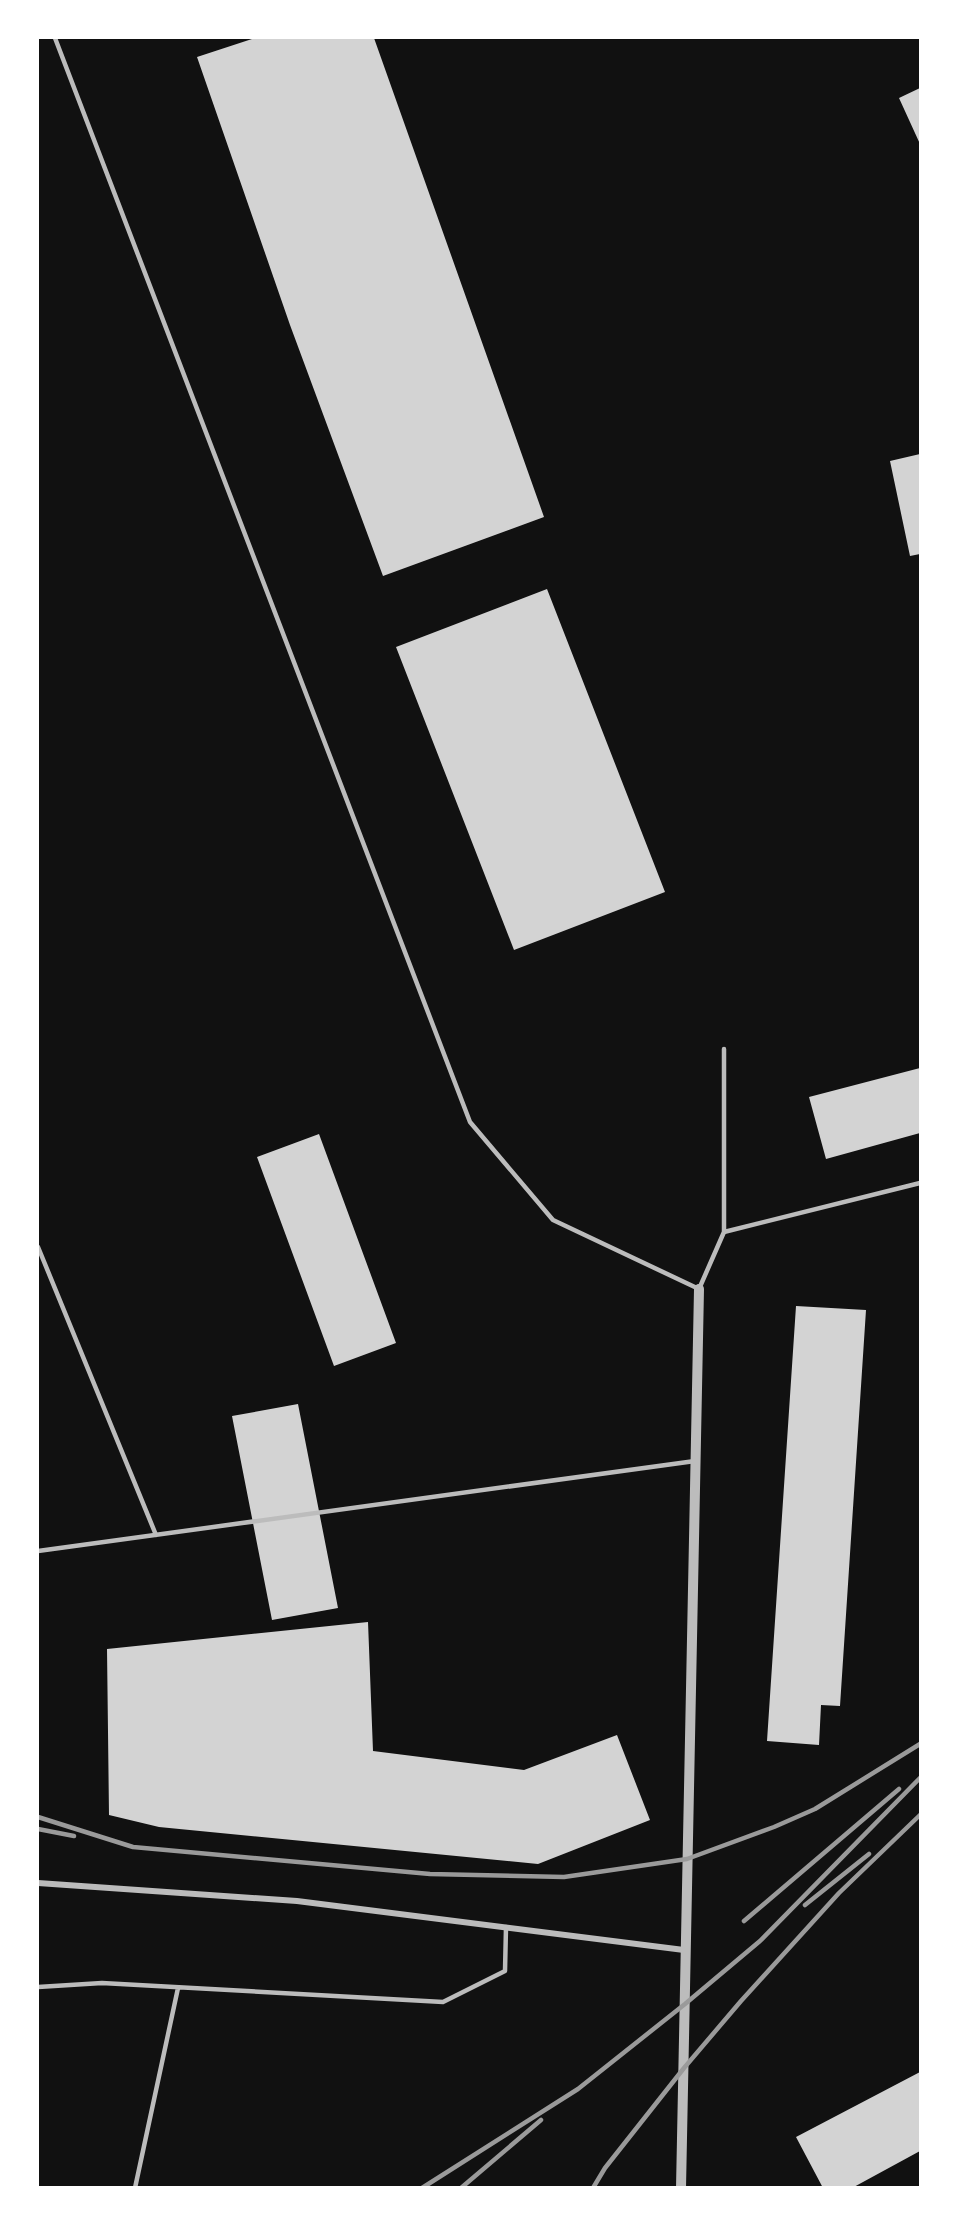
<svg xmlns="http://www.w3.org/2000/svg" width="958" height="2225" viewBox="0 0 958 2225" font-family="Helvetica,sans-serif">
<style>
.building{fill:#d3d3d3}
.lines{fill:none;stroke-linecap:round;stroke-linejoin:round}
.service{stroke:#bcbcbc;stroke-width:4.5}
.minor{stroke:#bcbcbc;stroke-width:6}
.tertiary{stroke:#bcbcbc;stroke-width:10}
.rail{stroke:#9a9a9a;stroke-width:4.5}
</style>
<rect width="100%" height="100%" fill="#111"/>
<!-- building -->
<path class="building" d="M255 38H374L544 517 383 576 290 325 197 57Z
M920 88V144L899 98Z
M920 454V554L910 556 890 461Z
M547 589 665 892 514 950 396 647Z
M920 1068V1133L826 1159 809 1097Z
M319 1134 396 1343 334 1366 257 1157Z
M796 1306 866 1310 840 1706 821 1705 819 1745 767 1741Z
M298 1404 338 1608 272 1620 232 1416Z
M368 1622 373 1751 524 1770 617 1735 650 1820 538 1864 159 1827 109 1815 107 1649Z
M920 2072V2151L852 2188H823L796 2137Z"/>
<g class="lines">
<!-- service -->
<path class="service" d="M55 38 470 1122 553 1220 699 1289 724 1232 920 1183
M724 1049V1232
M38 1247 156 1535
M38 1551 695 1461
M38 1987 102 1983 443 2002 505 1971 506 1927
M135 2188 178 1988"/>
<!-- minor -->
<path class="minor" d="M38 1883 297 1901 684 1950"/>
<!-- tertiary -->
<path class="tertiary" d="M681 2188 699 1289"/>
<!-- rail -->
<path class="rail" d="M38 1817 133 1847 430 1874 564 1877 687 1859 774 1827 815 1809 920 1744
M38 1829 74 1836
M805 1905 869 1854
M744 1921 899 1789
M422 2188 578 2089 685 2004 760 1941 920 1778
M461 2188 541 2120
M593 2188 605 2168 684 2068 741 2001 839 1893 920 1815"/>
</g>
<!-- border -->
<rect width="958" height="2225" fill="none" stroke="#ffffff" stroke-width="78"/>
</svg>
